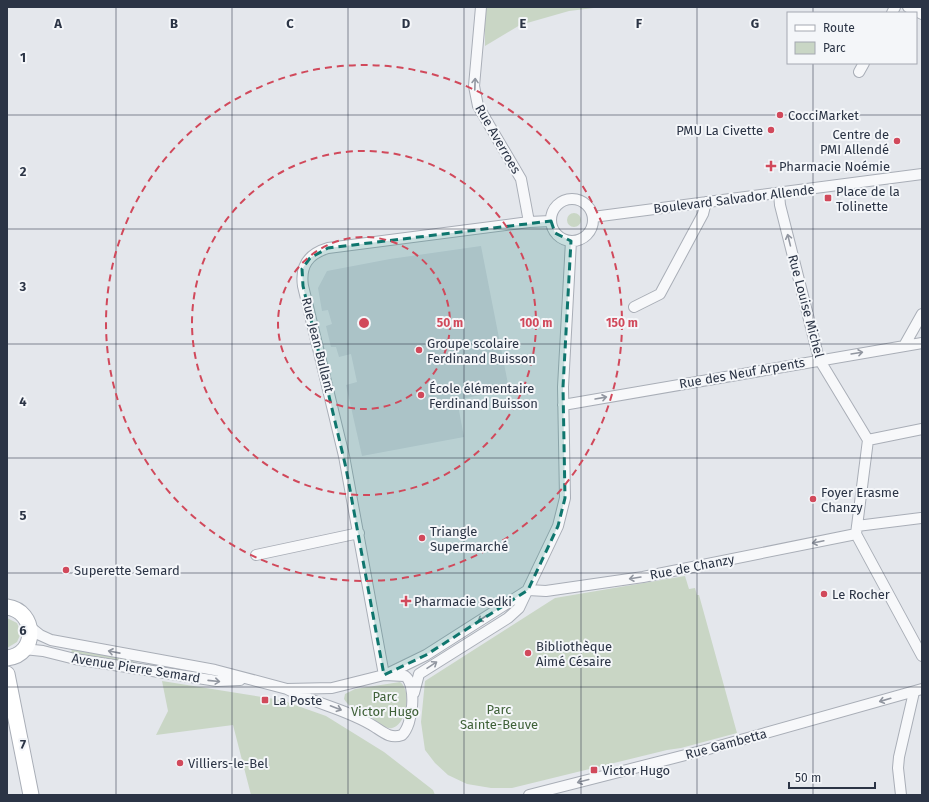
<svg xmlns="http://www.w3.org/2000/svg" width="929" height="802" viewBox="0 0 929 802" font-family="'Fira Sans',sans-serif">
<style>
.built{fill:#d2d6de}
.green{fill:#c9d6c5}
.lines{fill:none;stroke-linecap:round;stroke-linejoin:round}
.street-casing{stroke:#a9aeb7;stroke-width:12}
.secondary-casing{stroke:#a9aeb7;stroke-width:17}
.street{stroke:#f7f8fa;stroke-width:10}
.secondary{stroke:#fff;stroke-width:15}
.oneway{stroke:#9196a0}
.marked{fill:#0f766e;fill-opacity:0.2;stroke:#0f766e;stroke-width:3;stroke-dasharray:8 5;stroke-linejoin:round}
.grid{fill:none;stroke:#2b3445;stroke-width:1;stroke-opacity:0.55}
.ring{fill:none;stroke:#d1495b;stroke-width:2;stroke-dasharray:7 5}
.poi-dot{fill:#d1495b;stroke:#f4f6f9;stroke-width:1.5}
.labels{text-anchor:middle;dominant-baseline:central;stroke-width:4;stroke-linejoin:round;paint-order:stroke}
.poi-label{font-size:13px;fill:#2b3445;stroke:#f4f6f9;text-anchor:start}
.street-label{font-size:13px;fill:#2b3445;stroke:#f4f6f9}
.park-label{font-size:13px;fill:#3f6138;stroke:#f4f6f9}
.grid-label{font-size:13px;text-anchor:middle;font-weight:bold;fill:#2b3445;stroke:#f4f6f9;stroke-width:4;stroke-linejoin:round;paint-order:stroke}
.centre{fill:#d1495b;stroke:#f4f6f9;stroke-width:2}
.ring-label{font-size:12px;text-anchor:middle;font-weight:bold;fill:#d1495b;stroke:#f4f6f9;stroke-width:4;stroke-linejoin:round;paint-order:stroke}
</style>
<rect width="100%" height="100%" fill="#e4e7ec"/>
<!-- built -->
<path class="built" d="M481 246 509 389 457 400 464 437 362 456 346 385 357 382 351 354 339 357 336 347H331L326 326 332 324 328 310 322 311 318 288 327 271 390 259Z"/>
<!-- green -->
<path class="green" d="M485 7H602L569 11 520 25 485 46Z
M567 220a7 7 0 1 1 14 0a7 7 0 1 1-14 0Z
M685 576 689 589 695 588 697 595H699L737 733 681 748 667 750 512 788H491L467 784 448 775 435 763 425 750 421 722 425 681 555 598Z
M7 618 17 623 21 633 17 642 7 648Z
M72 648 121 657 144 665 71 654Z
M162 681 281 700 326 716 384 752 433 790 435 795H251L233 725 156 735 168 711Z
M400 682C412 690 407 725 392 728 384 730 374 718 367 715 358 710 350 709 344 699L345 694 355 689Z"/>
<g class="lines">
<defs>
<path id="street" d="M481 7 474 86 478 106 521 179 529 222
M908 7 922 14
M892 13 895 7
M859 72 864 63
M779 194 780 205 819 359 868 440 856 534 922 656
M551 220a21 21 0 1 1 42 0a21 21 0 1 1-42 0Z
M593 217 922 174
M634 307 660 294 703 214 706 202
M904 346 922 314
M563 405 922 343
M868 440 922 429
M857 526 921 518
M256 555 359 533
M528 590 546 591 643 577 856 534
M30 627 40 635 51 640 215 670 287 689 332 688 384 675 405 676C417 685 413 725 402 735 391 739 384 733 375 727 347 709 315 704 287 689
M24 649 43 651 75 659 217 681 240 680
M389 673 426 655 528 590
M384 675 344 456 303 286C300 266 308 254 328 248L529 222 551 221
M414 693 419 674 508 618 519 608 558 526 565 498 563 387 571 241
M529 795 705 750 922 689
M901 795 898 768 899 757 914 692"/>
<path id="secondary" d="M7 607C37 611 38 655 7 658
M7 674 31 795"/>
</defs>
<!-- street casing -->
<use href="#street" class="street-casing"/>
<!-- secondary casing -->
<use href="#secondary" class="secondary-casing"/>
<!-- street -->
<use href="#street" class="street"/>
<!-- secondary -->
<use href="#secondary" class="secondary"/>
</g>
<!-- one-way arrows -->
<defs><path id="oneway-shaft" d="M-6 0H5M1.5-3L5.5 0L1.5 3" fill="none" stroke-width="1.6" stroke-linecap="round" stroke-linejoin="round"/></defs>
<g class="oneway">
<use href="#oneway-shaft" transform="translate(475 84) rotate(-88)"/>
<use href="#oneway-shaft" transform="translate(789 240) rotate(-104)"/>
<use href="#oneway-shaft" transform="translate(857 353) rotate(-9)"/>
<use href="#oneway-shaft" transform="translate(601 398) rotate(-10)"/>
<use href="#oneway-shaft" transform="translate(818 542) rotate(168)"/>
<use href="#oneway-shaft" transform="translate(635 578) rotate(171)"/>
<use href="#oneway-shaft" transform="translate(483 618) rotate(147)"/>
<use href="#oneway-shaft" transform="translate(114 652) rotate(-169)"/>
<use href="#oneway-shaft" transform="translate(432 665) rotate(-34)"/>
<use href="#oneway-shaft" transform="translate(214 681) rotate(6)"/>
<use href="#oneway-shaft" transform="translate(885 700) rotate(164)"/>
<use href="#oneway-shaft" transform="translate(336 708) rotate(21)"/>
<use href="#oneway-shaft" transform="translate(583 781) rotate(165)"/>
</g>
<!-- marked area -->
<path class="marked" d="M551 221 555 233 571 241 563 387 565 498 558 526 528 590 426 655 384 675 346 468 303 286 302 269 310 258 328 248Z"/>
<!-- grid -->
<path class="grid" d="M116 7V795M232 7V795M348 7V795M464 7V795M581 7V795M697 7V795M813 7V13M813 63V795M7 115H922M7 229H922M7 344H922M7 458H922M7 573H922M7 687H922"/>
<!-- distance rings -->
<g class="ring">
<circle cx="364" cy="323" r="86"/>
<circle cx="364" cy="323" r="172"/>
<circle cx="364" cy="323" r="258"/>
</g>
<!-- markers -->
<g class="poi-dot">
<circle cx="780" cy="115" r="4"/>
<circle cx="771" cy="130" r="4"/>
<circle cx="897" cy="141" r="4"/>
<path d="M769 160h4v4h4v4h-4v4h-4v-4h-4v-4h4z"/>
<rect x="824" y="194" width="8" height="8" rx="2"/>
<circle cx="419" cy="350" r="4"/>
<circle cx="421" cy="395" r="4"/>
<circle cx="813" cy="499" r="4"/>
<circle cx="422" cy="538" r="4"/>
<circle cx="66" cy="570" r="4"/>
<circle cx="824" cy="594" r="4"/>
<path d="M404 595h4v4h4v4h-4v4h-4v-4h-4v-4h4z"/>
<circle cx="528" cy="653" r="4"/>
<rect x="261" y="696" width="8" height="8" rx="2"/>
<circle cx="180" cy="763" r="4"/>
<rect x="590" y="766" width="8" height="8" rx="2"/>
</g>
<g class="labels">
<!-- poi labels -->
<g class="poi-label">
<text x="788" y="115">CocciMarket</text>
<text x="763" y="130" text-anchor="end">PMU La Civette</text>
<text x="889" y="134" text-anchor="end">Centre de<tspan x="889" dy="15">PMI Allendé</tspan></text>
<text x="779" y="166">Pharmacie Noémie</text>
<text x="836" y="191">Place de la<tspan x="836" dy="15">Tolinette</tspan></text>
<text x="427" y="343">Groupe scolaire<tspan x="427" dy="15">Ferdinand Buisson</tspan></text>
<text x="429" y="388">École élémentaire<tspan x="429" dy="15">Ferdinand Buisson</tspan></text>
<text x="821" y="492">Foyer Erasme<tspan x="821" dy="15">Chanzy</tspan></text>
<text x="430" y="531">Triangle<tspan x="430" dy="15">Supermarché</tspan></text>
<text x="74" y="570">Superette Semard</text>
<text x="832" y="594">Le Rocher</text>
<text x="414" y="601">Pharmacie Sedki</text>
<text x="536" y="646">Bibliothèque<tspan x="536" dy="15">Aimé Césaire</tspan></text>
<text x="273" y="700">La Poste</text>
<text x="188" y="763">Villiers-le-Bel</text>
<text x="602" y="770">Victor Hugo</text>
</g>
<!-- street labels -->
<g class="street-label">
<text transform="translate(498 139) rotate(60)">Rue Averroes</text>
<text transform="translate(734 199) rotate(-7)">Boulevard Salvador Allende</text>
<text transform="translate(806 306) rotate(75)">Rue Louise Michel</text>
<text transform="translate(318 345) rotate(76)">Rue Jean Bullant</text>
<text transform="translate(742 373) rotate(-10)">Rue des Neuf Arpents</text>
<text transform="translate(692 567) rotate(-11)">Rue de Chanzy</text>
<text transform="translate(136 668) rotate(9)">Avenue Pierre Semard</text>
<text transform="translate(726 744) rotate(-15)">Rue Gambetta</text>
</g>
<!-- park labels -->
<g class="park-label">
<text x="385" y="696">Parc<tspan x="385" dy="15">Victor Hugo</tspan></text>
<text x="499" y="709">Parc<tspan x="499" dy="15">Sainte-Beuve</tspan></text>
</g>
</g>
<g class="grid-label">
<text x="58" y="28">A</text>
<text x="174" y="28">B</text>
<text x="290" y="28">C</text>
<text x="406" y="28">D</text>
<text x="523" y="28">E</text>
<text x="639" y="28">F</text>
<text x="755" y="28">G</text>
<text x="23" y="62">1</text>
<text x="23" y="176">2</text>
<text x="23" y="291">3</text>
<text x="23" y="406">4</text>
<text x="23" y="520">5</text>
<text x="23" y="635">6</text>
<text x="23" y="749">7</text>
</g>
<circle cx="364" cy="323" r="6" class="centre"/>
<g class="ring-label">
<text x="450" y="327">50 m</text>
<text x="536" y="327">100 m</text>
<text x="622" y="327">150 m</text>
</g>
<!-- border -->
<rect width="929" height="802" fill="none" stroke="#2b3445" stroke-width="16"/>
<!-- legend -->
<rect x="787" y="12" width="130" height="52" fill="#f4f6f9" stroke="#a4a8b1"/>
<rect x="795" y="25" width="20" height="6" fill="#ffffff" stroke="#a4a8b1"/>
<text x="823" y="32" font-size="12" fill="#2b3445">Route</text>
<rect x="795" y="42" width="20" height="12" fill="#c9d6c5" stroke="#a4a8b1"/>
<text x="823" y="52" font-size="12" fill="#2b3445">Parc</text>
<!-- scale -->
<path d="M789 782v6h86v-6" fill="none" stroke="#2b3445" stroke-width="2"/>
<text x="795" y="782" font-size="12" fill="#2b3445" stroke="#f4f6f9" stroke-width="3" paint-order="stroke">50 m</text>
</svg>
